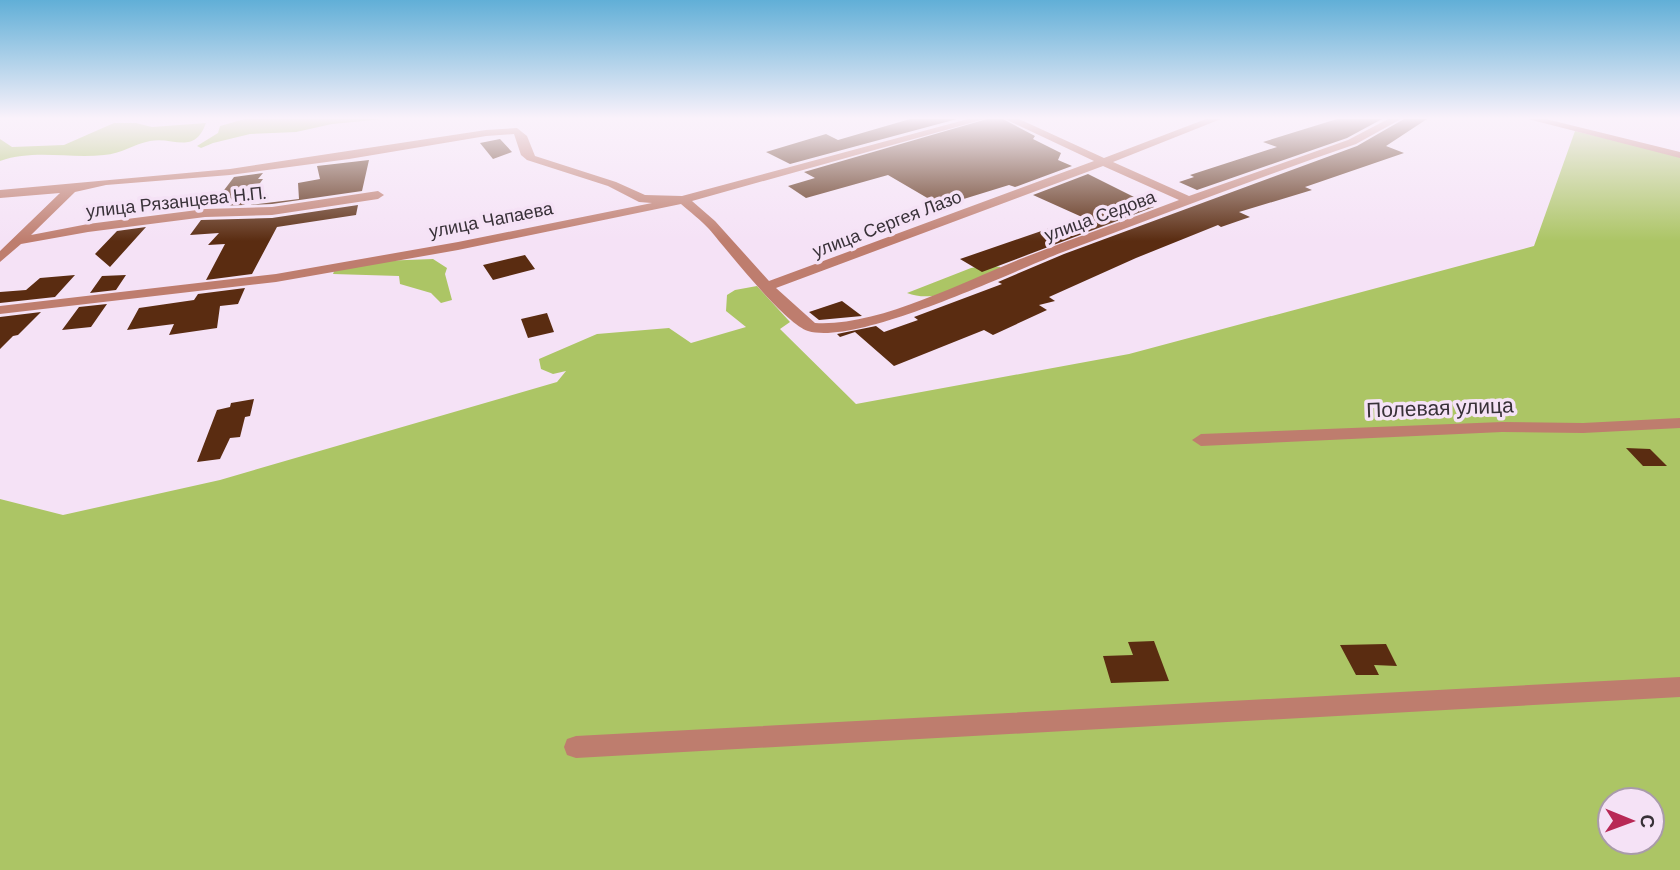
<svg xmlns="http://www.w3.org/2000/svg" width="1680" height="870" viewBox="0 0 1680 870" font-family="'DM Sans',sans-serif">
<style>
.green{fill:#acc565;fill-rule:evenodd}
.building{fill:#5a2c11}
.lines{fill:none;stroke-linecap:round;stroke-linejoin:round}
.minor{fill:#be7d6e;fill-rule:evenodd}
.labels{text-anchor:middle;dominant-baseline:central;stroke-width:7;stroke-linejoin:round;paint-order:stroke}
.far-street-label{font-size:18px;fill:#383138;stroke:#f5e2f6}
.street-label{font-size:21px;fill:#383138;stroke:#f5e2f6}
</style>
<rect width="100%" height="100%" fill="#f5e2f6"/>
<!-- green -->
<path class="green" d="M245 119H383L332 124 296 132 250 134 213 143 201 148 197 146 218 133 220 126Z
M114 123H136L152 127 206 123C194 156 173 136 150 141 134 144 121 154 104 155 69 159 35 149 0 161V139L12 147 64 145Z
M1575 131 1680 156V870H0V499L63 515 220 480 557 382 566 371 553 374 541 369 539 359 597 334 669 328 691 343 746 327 726 311 727 295 735 290 757 286 790 322 780 329 856 404 1129 354 1534 246ZM1610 800H1652V842H1610Z
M433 259 447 268 445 274 452 300 441 303 431 293 400 284 399 276 333 274 335 269 381 261Z
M988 265 1000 267 1001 270C972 282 938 305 907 293L971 268Z"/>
<!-- building -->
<path class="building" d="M910 119H957L790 164 766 152 826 134 838 140Z
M987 119H1003L1035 136 1033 139 1061 153 1058 160 1072 166 1015 187 1009 185 941 206 888 175 806 198 788 186 815 178 804 172Z
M1337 119H1382L1347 138 1197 190 1179 182 1194 177 1190 175 1277 147 1263 142Z
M1404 119H1427L1386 146 1404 153 1305 187 1312 190 1239 212 1250 217 1221 227 1218 225 1136 258 1049 297 1055 301 1039 305 1047 310 993 335 984 330 894 366 855 332 840 337 837 334 876 326 884 332 918 320 914 317 1002 284 998 282 1064 254 1357 146Z
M500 139 512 152 493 159 480 143Z
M369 160 362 191 272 204 249 205 299 199 298 183 320 179 317 166Z
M263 173 258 179H263L244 205 212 206 234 177Z
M1088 174 1154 207 982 272 960 259 1082 217 1033 195Z
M358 205 356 215 277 227 252 274 206 280 225 244 208 245 219 233 190 235 201 220 272 218Z
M146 227 110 267 95 254 117 231Z
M525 255 535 269 493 280 483 265Z
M75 275 55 297 0 303V292L26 290 40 278Z
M126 275 116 290 90 293 102 276Z
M245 288 238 304 220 306 217 328 169 335 174 324 127 330 139 308 194 300 198 294Z
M842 301 862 316 819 320 809 312Z
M107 304 91 327 62 330 79 307Z
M41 312 18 335 13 336 0 349V317Z
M547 313 554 332 528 338 521 319Z
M254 399 250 416 245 417 240 437 230 438 220 459 197 462 217 410 230 407 231 403Z
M1626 448 1650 449 1667 466H1643Z
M1154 641 1169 681 1111 683 1103 656 1133 655 1128 642Z
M1386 644 1397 666 1374 665 1379 675H1356L1340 645Z"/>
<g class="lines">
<!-- minor -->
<path class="minor" d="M968 119H985L692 201 715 221 769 281 1094 161 1005 119H1019L1104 158 1206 119H1221L1113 162 1189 196 1348 140 1388 119H1401L1356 144C1257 178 1161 215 1063 252 1011 272 857 346 808 331 785 324 727 250 709 229 701 220 690 212 681 204L458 250 276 282 0 314V306L276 274 458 242 652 203 639 202 608 186 527 160 521 155 514 134 486 136 349 159 230 175 106 185 75 192 31 235 88 224 205 209 272 207 378 191 384 195 378 199 272 215 205 217 88 232 21 244 0 262V251L60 193 0 198V190L230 169 486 130 517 128 527 136 535 156 616 182 645 195 682 196ZM1103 166 1179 200C1127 220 1074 238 1023 258 964 281 878 327 815 323L776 288Z
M1528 119H1546L1680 152V158Z
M1680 418V428L1583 433 1502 432 1201 446 1192 440 1201 434 1502 422 1583 423Z
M1680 677V697L576 758 567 755 564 747 567 739 576 736Z"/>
</g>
<!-- sky -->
<linearGradient id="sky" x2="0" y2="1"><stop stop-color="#61afd7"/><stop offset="0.49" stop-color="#faf2fb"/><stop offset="1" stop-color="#faf2fb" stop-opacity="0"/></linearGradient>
<rect width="1680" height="241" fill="url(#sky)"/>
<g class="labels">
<!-- far-street labels -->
<g class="far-street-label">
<text transform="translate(176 202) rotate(-6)">улица Рязанцева Н.П.</text>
<text transform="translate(1100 216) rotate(-20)">улица Седова</text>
<text transform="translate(491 220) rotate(-11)">улица Чапаева</text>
<text transform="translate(887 224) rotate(-21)">улица Сергея Лазо</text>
</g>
<!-- street labels -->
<g class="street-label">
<text transform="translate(1440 408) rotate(-2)">Полевая улица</text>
</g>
</g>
<!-- north arrow -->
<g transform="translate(1631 821) rotate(91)"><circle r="33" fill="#f5e2f6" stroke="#a99baa" stroke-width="2"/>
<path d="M0-5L12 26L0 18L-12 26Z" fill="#b82956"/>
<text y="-10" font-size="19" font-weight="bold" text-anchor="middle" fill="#383138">С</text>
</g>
</svg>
